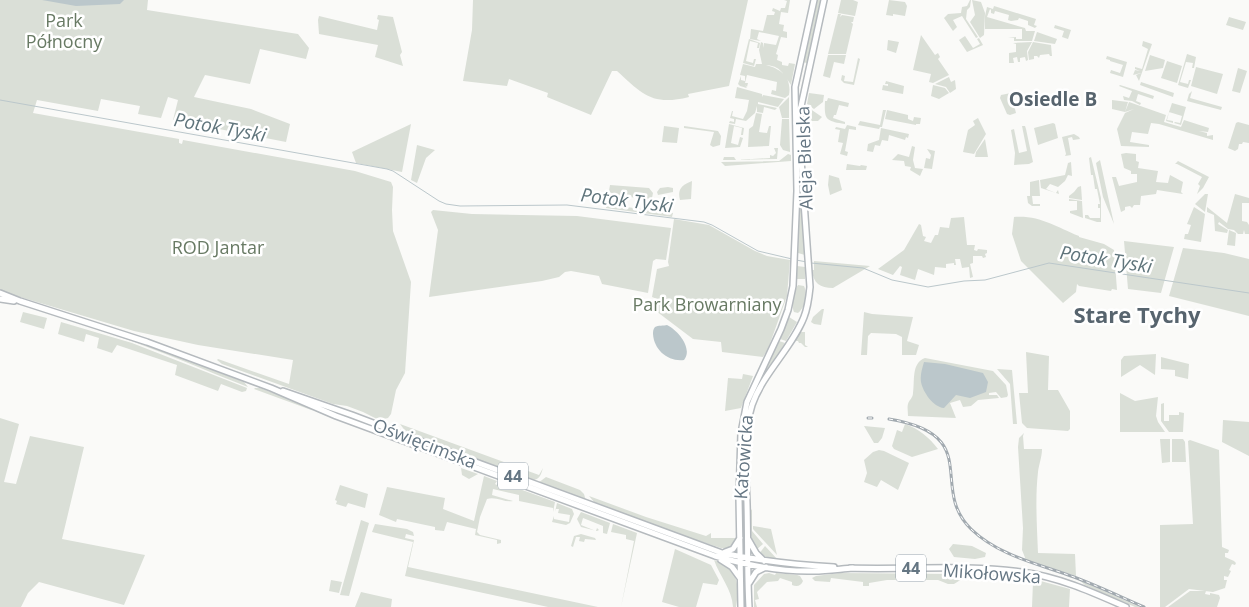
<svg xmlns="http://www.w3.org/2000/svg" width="1249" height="607" viewBox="0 0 1249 607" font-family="'Open Sans',sans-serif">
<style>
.green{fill:#dadfd7}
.water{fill:#bbc7cb}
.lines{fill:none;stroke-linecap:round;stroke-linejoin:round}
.stream{stroke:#bbc7cb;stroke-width:1}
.major-casing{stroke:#b5babe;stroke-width:8}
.major{stroke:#fff;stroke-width:5}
.rail-casing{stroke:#a2aab0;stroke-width:3}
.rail{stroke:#fff;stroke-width:1;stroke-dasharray:4;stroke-linecap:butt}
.labels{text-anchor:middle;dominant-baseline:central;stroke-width:5;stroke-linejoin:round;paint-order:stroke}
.shield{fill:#fff;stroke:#939fa8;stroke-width:1}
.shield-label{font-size:16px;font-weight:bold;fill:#657683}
.park-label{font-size:18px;fill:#687a64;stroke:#fff}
.street-label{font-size:18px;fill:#657683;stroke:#fff}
.neighbourhood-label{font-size:19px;font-weight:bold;fill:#57646e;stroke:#fff}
.water-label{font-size:19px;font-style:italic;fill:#60757c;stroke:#fff}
.district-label{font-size:22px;font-weight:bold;fill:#57646e;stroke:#fff}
</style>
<rect width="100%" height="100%" fill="#fafaf8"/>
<!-- green -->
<path class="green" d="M0 0H148L147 10 298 34 309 48 306 59 260 49 250 84 205 75 194 97 251 109 290 124 286 142 173 120 178 100 168 97 161 118 138 114 140 106 101 99 98 111 37 100 33 113 179 139V143L182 144 183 140 355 171 391 182 393 187 392 210 393 231 411 282 405 373 396 390 391 414 388 418 379 420 363 412 347 406 333 404 222 364 217 360 218 359 289 384 293 360 198 345 134 331 0 291Z
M473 0H748L729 86 688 94 689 97C653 106 643 95 617 71H612L591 115 547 97 548 93 509 79 507 86 463 81 472 30Z
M784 0H790L788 13 781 12 779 24 784 25 783 31 787 32V38L781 37 776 54 778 55 777 60 782 62V65L788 66 789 63 795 64 791 85C783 73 780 66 766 65 781 69 792 77 789 95L785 98 771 94 772 90 776 91 777 82 747 75 745 83H748L747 87 745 85 747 88 740 86 738 84 741 76V80L745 81V76L740 75 743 64 755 67 756 64H762L759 50 761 42 763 43V48L764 43 776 45 779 36 759 32 757 39 761 41 755 40 757 32 755 40 750 39 751 29 763 31 767 15H774L775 12 772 11 773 8 780 11 781 8H785L787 1Z
M816 0H822L807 63 802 62Z
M841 0H853L858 2 855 16 838 13Z
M889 0 905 2 907 6 905 16 893 14V16L886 15Z
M970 0H971L970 7 967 10 966 19 978 37 976 38 962 16 953 20 957 27 953 31 944 18 948 14 961 13 962 7 967 6Z
M972 0 981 2 985 13 984 35 980 38 970 22 975 15Z
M994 6 1036 19 1034 25 1037 26 1035 28 1028 25V21L1019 18 1018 20 1011 21 1008 20 1009 15 995 11 994 14 991 13V10L990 9 987 17 1025 28 1026 31H1035L1032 41H1014V38H1008L1016 37V39H1022V29H985V16L987 7 993 9Z
M838 14H841L840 17 842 15 854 17 853 22H851L853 24 846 54H828Z
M378 15 393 17 402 52 400 55 403 66 375 57 378 45 319 34 318 20 319 16 377 30 379 20 377 19Z
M1229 17 1246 22 1243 30 1226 25Z
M1055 25 1071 30 1068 39 1062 37 1064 31 1054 28Z
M1037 32 1057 39 1055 44 1034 41Z
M921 35 935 55 938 53 940 57 938 59 949 75 933 83 929 82 931 74 913 70Z
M965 36 973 48 980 44 977 39 979 38 983 45 967 52 959 40Z
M749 39 760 43 759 48H757L758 43 750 41 746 61 753 63 754 59H756L754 66 743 63Z
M888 40 899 42 896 53 887 50Z
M1143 41 1152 44 1139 81 1136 75 1141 73 1133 75 1135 70 1140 71 1135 69V67L1142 69 1148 49 1142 46Z
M1032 42 1027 51 1028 60 1026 61 1025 57 1020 58V62H1018L1017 57 1013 58 1014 63H1009V53L1016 52V44L1013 43Z
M1033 42 1051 45 1052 56H1050L1049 54 1040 55 1039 58 1037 56H1034V59L1029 60 1028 52Z
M1187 54 1196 57 1194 68H1192L1193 63 1186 62 1180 82 1188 84 1189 80H1191L1188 88 1178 85Z
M828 55H846L844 64 834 62 830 78 823 76Z
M1150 55 1165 60 1163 68 1145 71Z
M1107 56 1127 62 1123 77 1110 73 1111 70 1120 73 1123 65 1110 61V60L1106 59Z
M858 58 860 59 854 85 844 83 841 80 842 75 845 76 844 81 853 82Z
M1167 61 1182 66 1177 83 1161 78Z
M1196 67 1223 74 1217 94 1191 86Z
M1238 68 1247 71 1240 93 1232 91Z
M949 77 951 82 955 80 956 89 950 93 946 87 935 84Z
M886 81 904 86 903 94 882 90 883 85 888 86V84H885Z
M1141 82 1174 93 1173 97 1140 85Z
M933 85 945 88 949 93 939 99 931 96Z
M1120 85 1136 90 1132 101 1136 90 1154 96 1153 99 1138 94 1136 101 1141 103 1140 105 1132 101 1124 100 1123 96 1129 98 1132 91 1119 86Z
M737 87 762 94V97L763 95 784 99 778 107 758 102V104L777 108 775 110 764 107 763 113 757 112V106L755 113 746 121 736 119 735 124 729 123 730 121 734 122V119L730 118 732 111H733L732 116 743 119 747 111 749 100 735 98Z
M1192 91 1190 98 1222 107 1221 110 1187 101 1189 94Z
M809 93 824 95 823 102 814 109 807 104Z
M1011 93 1016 113 1010 115 1007 114 1000 98 1001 95Z
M789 97V118H782L779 107Z
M828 98 849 103 848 107 839 105 836 115H834L833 118 845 122V124C826 121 824 120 825 101H827Z
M1112 100 1128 102 1125 112 1112 109Z
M1129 102 1166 115 1164 122 1181 127 1184 120 1209 128 1208 132 1199 131 1207 133V136L1213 135V140L1159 124 1151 123 1148 134 1132 132 1130 142 1149 145V147L1121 146 1117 129 1125 113 1134 109 1125 112Z
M1172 103 1186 107 1181 125 1174 123 1175 122 1180 123 1182 116 1169 112 1167 120 1173 121V123L1166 121Z
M806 106 822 117 818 121H811L809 137 812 138 809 139 808 149 811 151H806Z
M883 110H886L882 127H880L879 129 858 125 860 121 880 125Z
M887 110 908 115V119L913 121 914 117 921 118 920 124H916V125L885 119Z
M756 113 762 114 759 132 767 133 769 126H771L769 146 748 147 749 129 753 126Z
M978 118 986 134 974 154 963 152 968 130 975 125 973 121Z
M782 119H789L790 152 783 150 780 145Z
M1238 122 1249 125V143L1243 142 1242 144H1239L1238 149 1235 151 1228 148 1236 123Z
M1053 123 1055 124 1058 138 1038 145 1034 128Z
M411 124 402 172 356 163 352 152Z
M729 124 744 128 743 135H741L742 128 734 126 731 143 738 145 740 137 743 138 740 147 725 148Z
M847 125 856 127V130L849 129 845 151 848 152 847 156 840 154 843 143 838 142 840 130 835 129 836 127 845 129Z
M664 126 679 128 677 143 662 142Z
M684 126 718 131 721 136 720 145 713 147 710 145 714 132 684 128Z
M1022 126H1025L1026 129 1033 162 1029 164 1014 165 1015 153 1011 130 1014 129 1019 153 1027 151Z
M881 128 909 134 908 138 906 137 905 140 889 135 888 141 882 140 880 146 875 145 873 152 867 151 868 144 879 140Z
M1074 134 1079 137 1080 139 1073 140 1072 137 1068 138 1071 155 1065 156 1066 154 1062 137Z
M985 139 988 157H975L976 152Z
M417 145 435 150 426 158 417 183 411 180Z
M912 146 915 147 913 160 915 168 923 169 920 176 910 170 911 167 905 166 904 161 892 160 898 154 909 157Z
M774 148H778L777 159 723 160 724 157H734L736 160 770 158V155L773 156 776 153Z
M927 149 935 151 932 169 924 168 926 158 930 159 931 155Z
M1126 153 1136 154V161L1139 162 1138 168 1158 171 1156 182 1168 183 1170 175 1183 182 1181 192 1183 194 1157 190 1156 194 1141 196 1140 205H1134L1132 208 1130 206 1125 207V210L1121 212 1112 177H1116L1119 186 1137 182V174H1131V171L1124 168 1121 154Z
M788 154 791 155V161L725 166 721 162 779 161Z
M798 154 805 255 798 253 800 189Z
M1091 157 1101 198V222H1097L1085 218V215H1088L1090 218H1100V208H1098V204H1100L1097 189H1095L1093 175H1091L1089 158Z
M1100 160 1114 224 1103 197 1096 163Z
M1178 161 1209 177 1203 188 1197 194 1200 186 1198 184 1202 177 1177 164H1175Z
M1071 162 1072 176 1068 175 1065 181 1058 187 1050 184 1046 189 1056 193 1058 190 1059 194 1041 188 1040 180 1065 175 1068 163Z
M847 164 860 166 861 165 867 166 866 170H846Z
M829 175 839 178 842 190 830 195 828 185Z
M1039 180 1040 196H1032L1033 204H1040V206H1032L1028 203 1027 196H1030V182Z
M692 181 691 199 680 200C677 189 682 185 692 181Z
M610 185 649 188 653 193 652 198 648 200 630 197 628 198 626 207 673 213 672 217 606 208Z
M1081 186 1082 200 1069 198V196L1074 192 1078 187Z
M668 187 673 188V192L658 195 657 192 660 188Z
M1205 194H1208L1205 212 1195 204Z
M1235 194 1249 198V203H1242V221L1247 222 1249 225V234H1245L1244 230 1243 234H1238L1234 230 1228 229 1219 222 1218 224 1228 230 1227 233 1215 231 1214 215 1207 212V207L1227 223Z
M1069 199 1082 201 1083 218 1070 213V211L1077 210V201H1069Z
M1194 207 1205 214 1201 242 1184 239 1185 234H1188L1191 225 1187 224Z
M433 210 472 214 577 216 671 228 666 260 656 259 653 261 648 293 602 284 599 276 571 271 565 272 559 277 542 281 429 297 438 230 431 212Z
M964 217 967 245H975L974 250 977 251 978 249 987 250V253L985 254 986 257 983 258 982 256H973V263L970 264 973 277 970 278 969 267 962 268 960 259H955L956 265H954V263L946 264V268L935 267 934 275 918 269 915 280 900 275 902 267 900 266 893 275 878 269 904 250 919 224 921 225 923 236 926 237 924 241 931 243 935 235H938L940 227 949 228 951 218Z
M1014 217C1040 215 1056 227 1079 236V237L1104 244 1114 250 1117 290 1112 289 1111 291 1079 286 1077 284 1076 292 1063 303 1021 261 1012 234Z
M674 219 709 225 755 251 767 256 790 260 787 296 768 349 763 357 722 352 721 342 693 339 656 311 657 299 652 297 657 269 669 266 668 262Z
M1229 230 1236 233 1235 246 1227 245Z
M1124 241 1174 247 1161 293 1128 289Z
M1183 248 1224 253 1249 259V316L1169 296Z
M814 261 870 266 833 288C820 288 813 283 812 270H814Z
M797 266 805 267V279H797Z
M798 285 804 286C808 294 805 308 798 313L794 312C791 306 794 291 798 285Z
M822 309H824L821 325 814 324 811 322 813 317Z
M23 312 47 318 44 329 20 322Z
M864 312 872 314 913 317 907 341 919 345 916 355H902V337L896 334 871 333 868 336 867 355H861Z
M789 317 797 322 786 341 780 339Z
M61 322 132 343 247 388 246 391 242 392 221 384 218 391 175 375 177 365 117 345 112 353 97 348 99 338 86 334 84 342 58 334Z
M799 332H805V345L808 347H805L801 343H799L798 341H794Z
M118 334 244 382 248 387C204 370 161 351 117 336Z
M779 341 785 343 758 387 751 402 744 455H742L745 422 749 401Z
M1026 352 1049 356 1048 390H1058L1070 411V429L1068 431 1027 428 1022 423 1019 393H1028Z
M1156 354 1155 375 1140 365 1121 377V360L1124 356Z
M1161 357 1189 364 1188 379 1175 376V370L1161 369Z
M925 358 993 371 1006 385 1008 395 1007 397 1001 398 996 392 989 393V395H997L999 398 978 400 971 406 963 407 960 400 950 403 956 418 908 416C908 412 907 407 908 404 909 400 913 398 913 393 915 381 911 363 925 358Z
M997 369 1012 370 1017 424H1013L1010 384Z
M743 374 753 376 741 408 725 411 728 378 742 379Z
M255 388H260L292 400 314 411 254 389Z
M1120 393 1135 401 1158 397 1156 416 1158 422 1165 432H1120Z
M1164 403V421H1169V415H1179V412L1184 413 1183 432H1169L1161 421V404Z
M0 418 19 424 4 482 16 484 30 436 84 447 62 539 145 555 124 605 39 582 28 593 21 607H0Z
M1223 420 1249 422V456L1222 442Z
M400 424 539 475 543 468C541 474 540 480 532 480L406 432Z
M905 424C919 429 929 437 938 449L912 457 894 449 892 446 897 430 902 432Z
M864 426 885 428 882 438 878 443H874Z
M1024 433 1023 436 1024 449H1042C1042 457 1039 464 1038 472 1035 498 1037 527 1038 553L1075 554 1076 576 1026 560 1022 550 1023 528 1018 447 1019 438Z
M1160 439H1170V462L1162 463Z
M1172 439H1183L1185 442 1186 462H1172Z
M1190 440 1219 450 1222 547 1229 550 1228 553H1225V557L1234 561 1236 563 1235 565 1232 564 1229 570 1231 571 1228 577 1224 576V580H1227L1225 588 1213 592 1189 589 1165 607H1160V525L1193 524 1188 441Z
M879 450 884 451 909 463 898 490 881 480 877 487 864 482 867 473 864 460 873 452Z
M742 457H744L745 547H744Z
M461 468 478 474 469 479 462 475Z
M484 476 497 481 495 484 497 485 498 481 555 502 553 512V508L519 501V495L493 489 492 495 513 501C505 503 496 496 487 499L480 517 477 532 480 535 501 540V543L497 544V540L475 535 476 529 447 522 444 531 435 530V527L397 519 396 522 379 515 387 487 445 498 443 509 474 521Z
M546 477 580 490 584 494 586 501 538 483Z
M340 485 368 494 365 508 348 503 346 507 336 504 337 501 335 500Z
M589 496 646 517 706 536 711 533V538H736C732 545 730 549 721 548L666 530 595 503Z
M557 503 572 509 574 514 570 523 566 525 552 522 554 516V519L569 522 570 515 558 513 559 509H556L555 512Z
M752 509V531L763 544 756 550 751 536 750 512Z
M581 512 610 523 607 534 603 533V526L583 518 581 525 596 531 597 528 599 530 597 531 581 527 577 519Z
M361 520 369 523 349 596 340 595Z
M375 524 407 529 413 532 414 536 406 534 405 538 414 540 408 567 598 607H548L405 576 413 542 372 532Z
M613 524 637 533 621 607 634 541 626 539V535L611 532Z
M753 526 771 529 777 555 753 529Z
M581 534 595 538 596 540 585 539 584 542 579 541 580 537H576L573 547 571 546 574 536Z
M953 544 972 546 986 553 985 557 975 559 954 557 949 549Z
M765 546 778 560 768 558 759 554Z
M675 549 711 565 719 580 717 585 703 583 696 607H679L662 602Z
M714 560C738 569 740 583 736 607H733C732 589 720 577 714 560Z
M769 573 775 575 776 573 797 575 800 576 803 581C801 586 797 587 792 585V582L780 578 778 581 767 582 757 592 759 599 755 600 757 607H754V585L764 574Z
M840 573 954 574 959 575 962 579 954 584H948L938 580H887L869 583V586H863V582L831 578 830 582 815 581 812 578 816 576Z
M986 574 1030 578 1029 583 985 579Z
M331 580 342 582 339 593 329 591Z
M1037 580 1070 589 1069 607H1032L1033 582Z
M1079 580 1140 607H1135L1085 585Z
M1190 591H1206L1205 594 1210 595V593L1219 595 1220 598 1217 607H1168Z
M361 592 392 599 391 607H355Z"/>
<!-- water -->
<path class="water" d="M42 0H124L120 4 76 6Z
M667 325C679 331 693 349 684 360 668 362 654 350 653 334 653 332 653 329 655 327 658 325 664 326 667 325Z
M924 362 945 364 983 373 988 382 986 392 970 398 956 395 944 408C933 407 923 392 921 382 920 375 922 369 924 362Z"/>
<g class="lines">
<!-- stream -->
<path class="stream" d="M0 100 387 169 393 171 439 201 446 204 460 206 567 205 704 222 712 225 758 251 792 259
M796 260 807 262
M811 263 863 268 892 280 928 287 964 281 985 280 1049 263 1249 293"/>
<defs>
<path id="major" d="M0 293 20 301 147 342 271 388 336 416 715 556C746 565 781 572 814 571 827 571 840 569 853 568
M0 299 14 301
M283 391 352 415 481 464 722 553C760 561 796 565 834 567
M748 539 756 553 764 561
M725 552 733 549 740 538
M721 560 732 567 740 578
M850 568C907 570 965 564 1022 572 1059 577 1092 592 1126 607
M749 583 756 572 766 567
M741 607 739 498 741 433 747 402 781 329 788 310 793 286 797 191 795 87 814 0
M749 607C747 573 748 538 747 504 746 475 743 433 752 405 763 373 792 348 804 317 808 307 809 297 810 287L801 159 800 111 824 0"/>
</defs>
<!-- major casing -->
<use href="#major" class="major-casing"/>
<!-- major -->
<use href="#major" class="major"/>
<defs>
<path id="rail" d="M868 418H872
M889 419C985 435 928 487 971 529 999 556 1039 564 1074 577 1098 586 1121 597 1144 607"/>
</defs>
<!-- rail casing -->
<use href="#rail" class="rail-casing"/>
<!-- rail -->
<use href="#rail" class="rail"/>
</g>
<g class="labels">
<!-- shield labels -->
<g class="shield">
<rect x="498" y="462.5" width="30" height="27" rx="4"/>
<rect x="896" y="554.5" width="30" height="27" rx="4"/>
</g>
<g class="shield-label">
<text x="513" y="476">44</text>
<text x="911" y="568">44</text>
</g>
<!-- park labels -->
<g class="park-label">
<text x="64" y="20">Park<tspan x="64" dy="21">Północny</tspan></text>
<text x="218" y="247">ROD Jantar</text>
<text x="707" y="304">Park Browarniany</text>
</g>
<!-- street labels -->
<g class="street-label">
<text transform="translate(804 158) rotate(-92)">Aleja Bielska</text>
<text transform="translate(425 443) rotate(21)">Oświęcimska</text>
<text transform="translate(743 457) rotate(-86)">Katowicka</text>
<text transform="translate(992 573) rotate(4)">Mikołowska</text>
</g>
<!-- neighbourhood labels -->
<g class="neighbourhood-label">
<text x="1053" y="99">Osiedle B</text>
</g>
<!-- water labels -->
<g class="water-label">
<text transform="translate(220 127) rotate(10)">Potok Tyski</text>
<text transform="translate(627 200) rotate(7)">Potok Tyski</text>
<text transform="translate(1106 259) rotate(9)">Potok Tyski</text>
</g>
<!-- district labels -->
<g class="district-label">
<text x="1137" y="314">Stare Tychy</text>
</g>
</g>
</svg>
